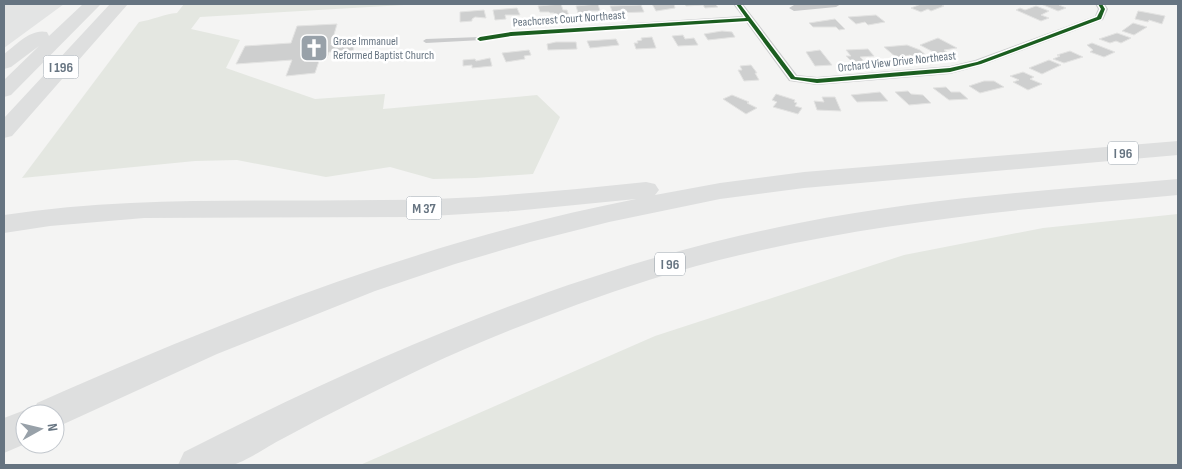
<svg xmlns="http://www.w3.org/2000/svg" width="1182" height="469" viewBox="0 0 1182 469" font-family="'Sofia Sans Condensed',sans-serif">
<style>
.built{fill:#e3e4e4}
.green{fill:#e4e7e1}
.building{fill:#cecfcf;stroke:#e3e3e2}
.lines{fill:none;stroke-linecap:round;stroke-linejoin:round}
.lane{fill:#cacbcc;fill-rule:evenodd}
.street{fill:#cacbcc;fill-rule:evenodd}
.highway{fill:#dedfdf;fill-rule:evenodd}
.cycleway-casing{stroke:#fff;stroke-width:3}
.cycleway{fill:#1b5e20;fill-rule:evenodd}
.labels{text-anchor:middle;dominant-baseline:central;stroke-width:5;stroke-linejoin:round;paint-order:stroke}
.far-street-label{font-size:12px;fill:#667481;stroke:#fff}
.far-poi-label{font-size:12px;fill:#667481;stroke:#fff;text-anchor:start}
.shield{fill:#fff;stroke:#949ea7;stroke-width:1}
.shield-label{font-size:14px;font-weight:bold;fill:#667481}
</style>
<rect width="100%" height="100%" fill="#f4f4f3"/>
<!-- built -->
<path class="built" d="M4 4H64L4 48Z"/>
<!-- green -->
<path class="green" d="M184 4H421L200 17 191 29 240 40 226 68 315 99 385 94 383 109 537 95 560 117 533 174 475 178 433 179 390 167 326 177 237 160 195 161 22 178 139 22C152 20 164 14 177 13Z
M1178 214V465H360L655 336 904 255 1043 228Z"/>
<!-- building -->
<path class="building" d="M561 4 563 10H567L569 16 555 17 554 13H550L549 12H540L538 6Z
M598 4 600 11H588L589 15 579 16 576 6Z
M652 4H674L675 8 656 11Z
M685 4H715L718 7 705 8 703 5 686 6Z
M921 4H944L942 5 944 6 931 11 928 9 921 12 911 8Z
M1041 4H1065L1059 5 1066 8 1058 11Z
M641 5 644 12 613 13 610 6Z
M1036 6 1049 11 1041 15 1049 18 1041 21 1016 10 1020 8 1025 10Z
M517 8 520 15H505L506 19 495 20 493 10Z
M484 10 486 18 475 17 472 19V21L460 22V12Z
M1138 11 1144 12 1165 16 1162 24 1149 20 1148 22 1135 19Z
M876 15 885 22 868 25 865 22 856 24 848 17Z
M835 19 845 29 839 30 836 27H813L809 23Z
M1133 23 1147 27 1134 35 1122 31Z
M337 24 331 45 355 43 353 51 329 52 327 58H320L315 73 286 76 292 60 236 64 245 46 291 43 297 26Z
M722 31 732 32 735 37 708 40 704 34Z
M1117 33 1131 38 1121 43 1116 41 1110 43 1099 39Z
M683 35 685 39 694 38 698 45 678 46 672 36Z
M652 37 656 48 636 49 634 43H638L637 41 642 40 641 38Z
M938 38 957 48 944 50 947 52 939 55 920 45Z
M616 39 619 45 590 48 587 41Z
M556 42H576L577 49 548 50 547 44Z
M1092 43 1115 52 1104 57 1090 52 1093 50 1087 45Z
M907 45 920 50 928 57 914 59 910 55 897 58 884 47Z
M868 49 874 56 860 57 864 61 852 62 846 56H851L846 50Z
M529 50 531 55 524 56 525 59 506 62 502 53Z
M820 50 832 65 815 66 806 52Z
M1070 51 1083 57 1064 63 1053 59 1060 56 1057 55Z
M490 58 492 66 472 68V65L463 66V60L475 59 476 61Z
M1049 60 1061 65 1042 74 1029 68Z
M751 65 757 73H755L759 80 744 81 738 70H742L740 66Z
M1023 72 1034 77 1030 79 1042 84 1028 90 1013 82 1019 80 1010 76Z
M984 81H994L1004 87 980 93 969 86Z
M946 87 951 92H960L968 99 949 100 933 88Z
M908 91 911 94 923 95 931 103 909 105 895 92Z
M880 92 888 101 857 102 851 95Z
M776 94 795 100 794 102 797 103 795 106 802 108 798 114 773 107 777 102 772 100Z
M732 95 749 102 747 103 757 108 746 114 723 99Z
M822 97H835L841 111 817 110 814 101 824 102Z"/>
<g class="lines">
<!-- lane -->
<path class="lane" d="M352 37 357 38 347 45H343V43Z
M480 37 483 39 482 40 426 43 423 41 426 39Z
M344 49 355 54 356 55 353 57 342 52 341 51Z"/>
<!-- street -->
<path class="street" d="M733 4H743L797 75 817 77 950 66 975 60 1095 16 1098 9 1095 4H1105L1108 9 1103 20 983 65 950 74 817 85 789 81 746 22 511 37 480 42 475 39 480 36 511 31 742 16Z
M807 4H841L836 7 794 11 789 8 794 5Z"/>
<!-- highway -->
<path class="highway" d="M83 4H101L11 95 4 97V80L39 46 11 67 4 69V54C16 45 31 28 47 32L49 36Z
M110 4H128L12 136 4 138V118Z
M1178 141V155L804 188 720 199 609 222 530 242 455 264 375 291 217 354 55 428V414H25V444L4 453V418L25 410 33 413 37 403C230 317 428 240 636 199L514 211 415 217 144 218 50 226 4 233V215C131 196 254 202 382 200 470 200 558 191 646 182L655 184 659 190 655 195 720 183 804 172Z
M1178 179V195C999 211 821 226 649 280 572 305 496 334 423 368 375 391 328 414 282 439 268 446 244 463 231 465 214 467 194 466 178 465L184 452C379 353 582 265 799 223 924 198 1051 190 1178 179Z"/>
<defs>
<path id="cycleway" d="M736 4H740L795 77 817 79 950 68 977 62 1097 17 1101 9 1098 4H1102L1105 9 1101 19 981 64 950 72 817 83 791 79 748 21 511 36 480 41 477 39 480 37 511 32 746 18Z"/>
</defs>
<!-- cycleway casing -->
<use href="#cycleway" class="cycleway-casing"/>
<!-- cycleway -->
<use href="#cycleway" class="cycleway"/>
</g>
<!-- icons -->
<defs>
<symbol id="church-square" viewBox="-11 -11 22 22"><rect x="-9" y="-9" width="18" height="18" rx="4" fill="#98a1a9" stroke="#fff"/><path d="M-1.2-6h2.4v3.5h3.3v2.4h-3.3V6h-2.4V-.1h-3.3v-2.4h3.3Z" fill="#fff"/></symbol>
</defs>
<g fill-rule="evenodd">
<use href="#church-square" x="298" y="32" width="32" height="32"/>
</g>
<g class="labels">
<!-- far-street labels -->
<g class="far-street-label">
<text transform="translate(569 19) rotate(-4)">Peachcrest Court Northeast</text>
<text transform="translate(897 62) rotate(-6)">Orchard View Drive Northeast</text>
</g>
<!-- far-poi labels -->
<g class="far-poi-label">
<text x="333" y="41">Grace Immanuel<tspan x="333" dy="14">Reformed Baptist Church</tspan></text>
</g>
<!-- shield labels -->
<g class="shield">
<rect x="43.5" y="55.5" width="35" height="23" rx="4"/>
<rect x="1108" y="141.5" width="30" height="23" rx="4"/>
<rect x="406.5" y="196.5" width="35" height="23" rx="4"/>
<rect x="655" y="252.5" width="30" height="23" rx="4"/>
</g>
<g class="shield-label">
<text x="61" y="67">I 196</text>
<text x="1123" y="153">I 96</text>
<text x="424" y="208">M 37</text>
<text x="670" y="264">I 96</text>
</g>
</g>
<!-- border -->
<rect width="1182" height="469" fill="none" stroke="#667481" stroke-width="10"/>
<!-- north arrow -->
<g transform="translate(40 429) rotate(82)"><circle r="24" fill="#ffffff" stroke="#c2c7cd"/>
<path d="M0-4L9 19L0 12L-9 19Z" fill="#98a1a9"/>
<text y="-8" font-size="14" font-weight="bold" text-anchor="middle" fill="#667481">N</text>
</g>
</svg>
